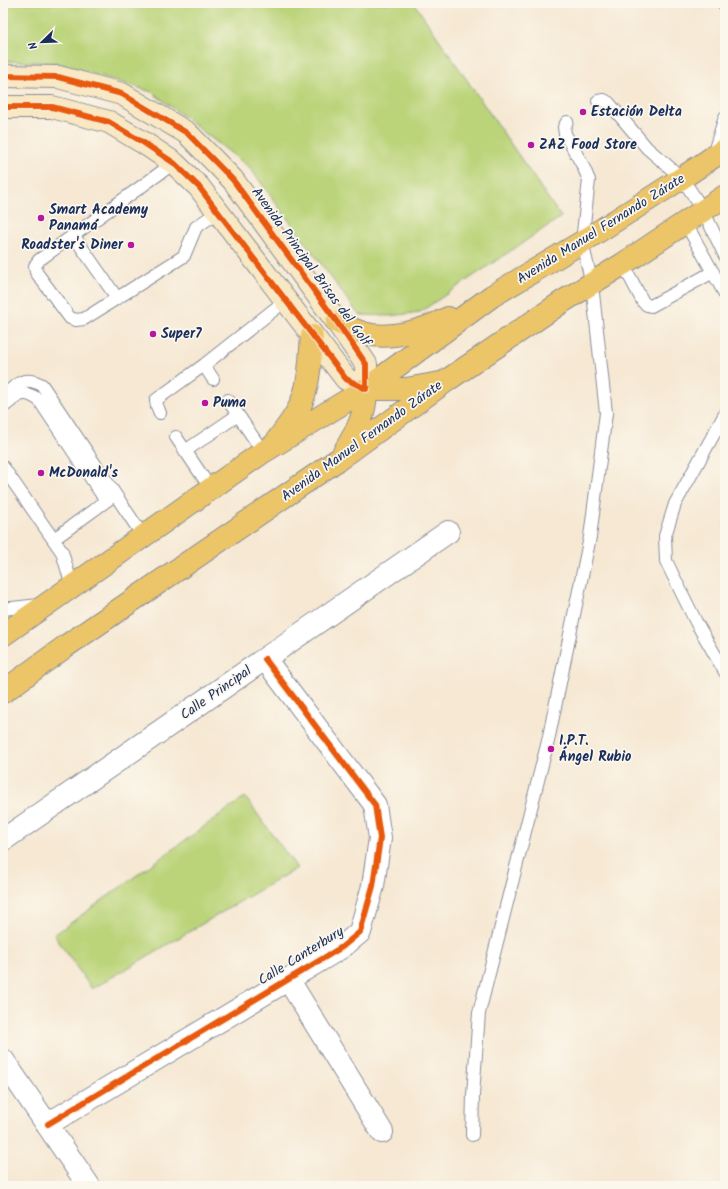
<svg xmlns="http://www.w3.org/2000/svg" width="728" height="1189" viewBox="0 0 728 1189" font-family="Kalam,sans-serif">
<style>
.green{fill:#bbd47a;stroke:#6b826c}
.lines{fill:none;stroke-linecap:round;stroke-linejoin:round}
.lane-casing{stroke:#888c98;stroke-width:14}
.street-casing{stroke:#888c98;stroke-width:24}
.secondary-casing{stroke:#888c98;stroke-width:24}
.primary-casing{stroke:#888c98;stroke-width:24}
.lane{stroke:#fff;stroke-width:12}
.street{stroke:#fff;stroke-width:22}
.secondary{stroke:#f8e8c3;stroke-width:22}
.primary{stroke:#edc569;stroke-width:22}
.cycleway-casing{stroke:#fbf7ec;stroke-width:8}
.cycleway{stroke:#e8590c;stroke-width:6}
.poi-dot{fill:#b5179e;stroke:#fbf7ec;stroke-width:1.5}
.labels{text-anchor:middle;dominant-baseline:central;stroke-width:3.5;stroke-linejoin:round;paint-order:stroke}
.poi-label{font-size:14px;font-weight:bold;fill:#1b2f5e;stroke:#fbf7ec;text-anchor:start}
.street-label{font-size:14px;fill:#1b2f5e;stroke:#fbf7ec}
</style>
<rect width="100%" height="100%" fill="#fbf7ec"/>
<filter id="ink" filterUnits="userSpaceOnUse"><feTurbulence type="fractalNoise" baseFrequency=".025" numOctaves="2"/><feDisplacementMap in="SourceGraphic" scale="8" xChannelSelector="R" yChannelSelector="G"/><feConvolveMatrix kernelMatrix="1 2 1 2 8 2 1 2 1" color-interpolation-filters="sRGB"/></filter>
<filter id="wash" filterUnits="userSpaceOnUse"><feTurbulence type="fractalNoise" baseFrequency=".012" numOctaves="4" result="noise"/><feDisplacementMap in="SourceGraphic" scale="16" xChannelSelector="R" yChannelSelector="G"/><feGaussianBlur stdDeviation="0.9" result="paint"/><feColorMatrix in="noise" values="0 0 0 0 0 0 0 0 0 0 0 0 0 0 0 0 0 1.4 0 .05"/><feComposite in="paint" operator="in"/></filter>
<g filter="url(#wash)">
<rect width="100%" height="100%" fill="#f6e8d3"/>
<!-- green -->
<path class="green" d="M3 3H414L561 217 420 312 391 316 359 315 250 168 152 92 58 63 3 61Z
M245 797 297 868 92 989 54 935Z"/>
</g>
<g filter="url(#ink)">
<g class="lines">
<defs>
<path id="lane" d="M723 3 725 5
M598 101 604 100 609 103 647 148 682 178 703 210 725 256
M713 155 725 117
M174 163 39 260 35 266 36 272 70 318 76 320 84 319 184 256 196 227 218 212
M685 222 725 294
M73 235 117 298
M623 264 643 302 647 305 651 306 713 272
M204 365 213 379
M3 396C18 384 23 375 42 385L143 536
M228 400 263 452
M3 407C18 396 22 388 39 400L106 501
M160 413 157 406 156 400 160 397 204 365 285 301
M725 414 675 504 665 536 666 561 696 622 725 672
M176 437 211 489
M185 451 238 415
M3 467 62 552 72 586
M54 539 113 496
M3 609 39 605
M472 1135 473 1095 479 1013 548 741 590 537 606 413 592 284 582 242 589 180 583 166 565 134 564 127 567 122"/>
<path id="street" d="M3 840 448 532
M288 979 382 1132
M3 1060 89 1186
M48 1124 342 947 360 932 373 886 380 838 375 805 265 659"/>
<path id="secondary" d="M3 76 58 77 122 94 187 133 233 180 337 322 366 364V389L346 379 199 187 174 163 144 143 109 122 52 107H3"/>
<path id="primary" d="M337 322C345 326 354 330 363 333 390 341 424 330 448 318
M366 389H406L440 383
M278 439C287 427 297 415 302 401 310 381 310 358 312 336
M344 452C357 431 366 415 366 389
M3 635 263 452 366 389 492 296 582 242 682 178 725 149
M3 692 66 646 339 459 446 381 562 302 623 264 725 196"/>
</defs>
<!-- lane casing -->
<use href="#lane" class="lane-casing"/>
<!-- street casing -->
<use href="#street" class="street-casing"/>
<!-- secondary casing -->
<use href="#secondary" class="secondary-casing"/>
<!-- primary casing -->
<use href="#primary" class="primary-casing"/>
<!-- lane -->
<use href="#lane" class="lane"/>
<!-- street -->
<use href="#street" class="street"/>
<!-- secondary -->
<use href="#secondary" class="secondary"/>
<!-- primary -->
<use href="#primary" class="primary"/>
<defs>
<path id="cycleway" d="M3 76 58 77 122 94 187 133 233 180 337 322 366 364V389L346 379 199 187 174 163 144 143 109 122 52 107H3
M48 1124 342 947 360 932 373 886 380 838 375 805 265 659"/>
</defs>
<!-- cycleway casing -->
<use href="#cycleway" class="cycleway-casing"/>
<!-- cycleway -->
<use href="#cycleway" class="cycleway"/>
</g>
</g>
<!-- markers -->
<g class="poi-dot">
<circle cx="583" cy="112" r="4"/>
<circle cx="531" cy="145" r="4"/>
<circle cx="41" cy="218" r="4"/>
<circle cx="131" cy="245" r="4"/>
<circle cx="153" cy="334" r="4"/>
<circle cx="205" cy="403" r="4"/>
<circle cx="41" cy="473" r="4"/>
<circle cx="551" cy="749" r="4"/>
</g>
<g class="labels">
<!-- poi labels -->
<g class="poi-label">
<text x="591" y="112">Estación Delta</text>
<text x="539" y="145">ZAZ Food Store</text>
<text x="49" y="210">Smart Academy<tspan x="49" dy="16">Panamá</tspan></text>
<text x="123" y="245" text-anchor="end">Roadster's Diner</text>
<text x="161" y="334">Super7</text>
<text x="213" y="403">Puma</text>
<text x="49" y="473">McDonald's</text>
<text x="559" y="741">I.P.T.<tspan x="559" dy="16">Ángel Rubio</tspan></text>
</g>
<!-- street labels -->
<g class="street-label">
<text transform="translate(601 229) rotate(-32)">Avenida Manuel Fernando Zárate</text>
<text transform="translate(311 267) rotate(54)">Avenida Principal Brisas del Golf</text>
<text transform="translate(362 441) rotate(-36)">Avenida Manuel Fernando Zárate</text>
<text transform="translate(216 693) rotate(-35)">Calle Principal</text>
<text transform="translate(301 956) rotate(-32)">Calle Canterbury</text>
</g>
</g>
<!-- margin -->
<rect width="728" height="1189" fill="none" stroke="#fbf7ec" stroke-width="16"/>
<!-- north arrow -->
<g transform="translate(42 42) rotate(247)" stroke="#fbf7ec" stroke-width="3" paint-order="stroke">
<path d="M0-3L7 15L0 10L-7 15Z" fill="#1b2f5e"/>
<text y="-6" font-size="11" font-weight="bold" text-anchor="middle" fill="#1b2f5e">N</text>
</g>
</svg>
